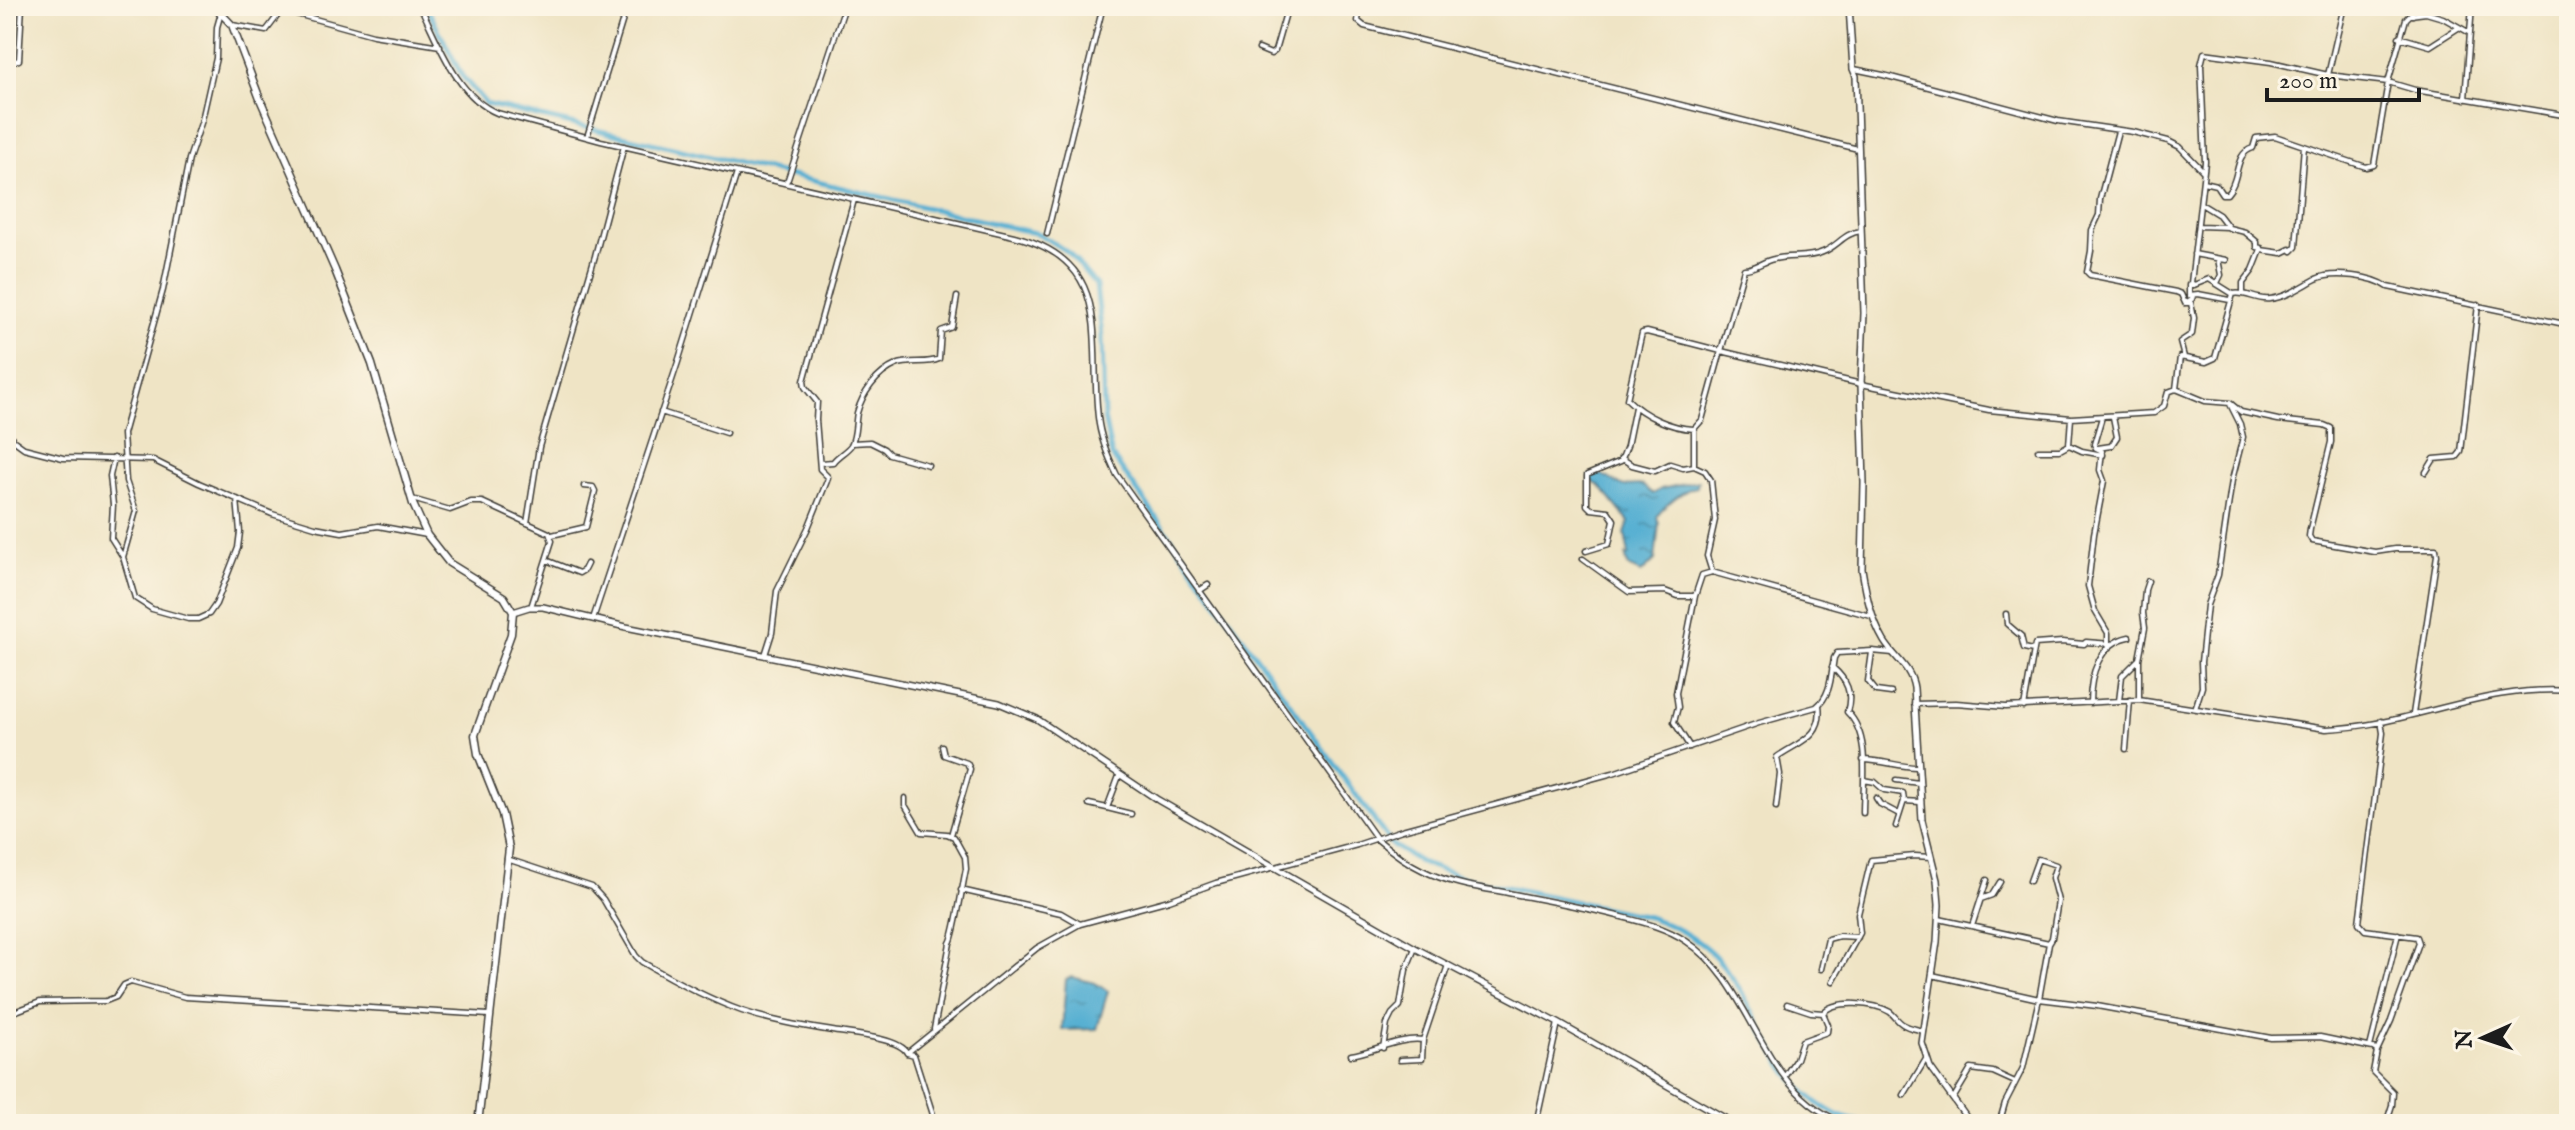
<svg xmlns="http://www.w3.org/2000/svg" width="2575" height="1130" viewBox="0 0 2575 1130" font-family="'IM FELL English',serif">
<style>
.water{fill:url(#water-ripples);stroke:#386677;stroke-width:2}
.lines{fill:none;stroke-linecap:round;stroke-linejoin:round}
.canal{stroke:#54afd2;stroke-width:5}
.minor-casing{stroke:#3c3a35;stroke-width:7}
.tertiary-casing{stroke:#3c3a35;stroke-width:8}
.secondary-casing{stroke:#3c3a35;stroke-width:9}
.minor{stroke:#fff;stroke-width:4}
.tertiary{stroke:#fff;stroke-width:5}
.secondary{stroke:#fff;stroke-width:6}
</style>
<defs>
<pattern id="water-ripples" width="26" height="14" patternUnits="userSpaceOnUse" patternTransform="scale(2)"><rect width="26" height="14" fill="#54afd2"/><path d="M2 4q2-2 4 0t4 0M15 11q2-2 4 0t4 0" fill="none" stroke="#458eaa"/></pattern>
</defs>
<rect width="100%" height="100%" fill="#fcf5e5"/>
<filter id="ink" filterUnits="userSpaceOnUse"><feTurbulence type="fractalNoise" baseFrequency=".0125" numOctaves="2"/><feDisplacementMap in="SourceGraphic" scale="16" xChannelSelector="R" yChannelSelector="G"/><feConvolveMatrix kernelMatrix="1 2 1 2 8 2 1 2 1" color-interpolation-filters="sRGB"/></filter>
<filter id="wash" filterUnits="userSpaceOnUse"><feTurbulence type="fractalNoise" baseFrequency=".006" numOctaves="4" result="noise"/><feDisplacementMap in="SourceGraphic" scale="32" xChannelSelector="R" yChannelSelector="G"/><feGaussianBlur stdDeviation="1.8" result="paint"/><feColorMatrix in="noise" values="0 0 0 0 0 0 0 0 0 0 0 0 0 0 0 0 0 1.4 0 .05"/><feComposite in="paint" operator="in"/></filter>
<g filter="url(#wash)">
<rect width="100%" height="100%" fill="#efe4c5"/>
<!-- water -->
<path class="water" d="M1601 474 1622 486 1642 485 1653 494 1661 489 1698 481 1697 487C1685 488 1663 506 1657 517L1659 523 1655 560 1641 573C1631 569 1626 567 1626 555H1629L1625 534 1629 522 1600 486 1589 480 1590 475Z
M1072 977 1095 983 1108 991 1097 1029 1062 1030 1066 979Z"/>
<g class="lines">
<!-- canal -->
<path class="canal" d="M426 6 462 76 486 104 1039 234 1069 253 1096 285 1102 336 1104 418 1112 456 1392 845 1423 864 1468 879 1648 917C1672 925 1694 936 1712 953 1760 1001 1770 1081 1835 1114 1845 1120 1859 1121 1871 1124"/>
</g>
</g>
<g filter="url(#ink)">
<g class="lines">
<defs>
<path id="minor" d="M420 6C439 43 456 96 497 113L601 141 1014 236C1115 262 1089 337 1098 417 1100 437 1108 457 1117 475L1377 839C1391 851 1405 862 1422 870 1446 882 1472 887 1498 891 1538 899 1578 906 1618 916 1642 922 1665 927 1686 941 1756 986 1760 1096 1848 1124
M1360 6 1358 21 1364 26 1858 149
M2408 6 2413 15
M2532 6 2569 13
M282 10 373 35 440 46
M232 25 266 31 285 6
M2399 37 2430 46 2458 28
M1259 49 1271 54 1275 51 1288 6
M6 64 19 60 22 6
M1854 69 1883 75 2058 121 2133 132 2168 141 2180 147 2203 171
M2328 75 2344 6
M2465 99 2472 6
M2118 131 2100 199 2099 215 2092 230 2091 251 2087 272 2090 275 2176 292 2181 294 2185 303
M587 137 627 6
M2203 182 2216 185 2222 194H2227C2241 179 2233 154 2253 148L2256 138 2275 136 2304 146
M785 183 788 179 845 6
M2201 204 2219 215 2229 228 2245 232 2257 242V247L2261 248
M2199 226 2228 227
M1047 234 1103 6
M2194 254 2226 260
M2217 283 2221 275 2218 259
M2194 285 2209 279 2233 294
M2243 293V283L2253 270 2261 250 2282 253 2290 249 2292 251 2296 247 2304 146 2366 167 2374 165 2388 82 2406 19 2410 15 2426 13 2443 18 2470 33
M2189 295V285H2194L2191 283 2205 162 2201 65 2204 53 2271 62 2328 75 2388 82 2415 90 2569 116
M2184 357 2180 342 2192 334 2194 318 2191 303H2185L2192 299 2193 296 2189 295 2198 294 2230 300
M2176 389 2180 357 2206 362 2215 358 2233 294C2246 291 2256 301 2270 299 2287 297 2301 287 2316 279 2333 271 2373 276 2388 287L2569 325
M661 412 726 433
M2102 417 2094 444 2096 448 2102 451 2100 470 2104 481 2094 534 2088 586 2095 611 2108 633V644
M2071 418 2069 445 2082 451 2103 455
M6 427 13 440 24 448 63 458 153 460 199 483 272 514 315 527 342 532 378 526 427 535
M1694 429C1670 428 1644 416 1627 399L1642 333 1647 332 1721 351 1744 269C1755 269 1763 261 1774 259 1790 255 1808 259 1823 252 1838 246 1844 233 1861 231
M852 443 870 442 884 449 889 454 928 465
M2098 448 2111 446 2117 437 2113 417
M2038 450H2060L2069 445
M114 458 110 476 113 505 111 538 123 557 135 598 152 609 188 619H198L209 614 216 604 238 548 240 532 237 499
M1621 458 1632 465 1655 471 1670 464 1683 468 1694 466
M820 463 833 462C838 455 846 452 851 445 856 436 855 423 857 413 862 394 877 373 896 365 910 359 926 365 939 359L941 331 952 327 957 297
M2426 472 2434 459 2457 457 2461 452 2478 305
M412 499 450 510 471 502H482L549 533 552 541 531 607
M527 523 539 447 595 256 624 146
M552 535 586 527 595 491 593 487 584 486
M1586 551 1609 544 1614 520 1608 511 1591 509 1587 505V475L1621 461 1627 446 1635 407
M123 557 136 511 126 481 123 434 163 290 189 159 202 120 216 58 217 27 221 13
M1583 559 1629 592 1665 591 1678 596H1695
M546 560 579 573 584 570 587 564
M1712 572 1707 556 1715 520 1711 480 1705 471 1694 466V429L1702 420 1721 351 1861 384 1989 410 2071 418 2154 413 2164 406 2168 392 2176 389 2205 401 2230 403 2241 412 2278 420 2324 425 2331 428V442L2310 529 2309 536 2312 541 2375 552 2395 549H2436L2437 555 2413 714
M1199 591 1208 585
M2006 614 2007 624 2021 636 2024 648 2033 650
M593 619 678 362 737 173
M1872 652 1868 681 1876 691 1891 693
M765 655 772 633 777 591 808 528 827 481 828 477 820 469 816 420 817 402 805 387 804 381 854 200
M1832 667C1847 680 1853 693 1847 712 1871 735 1863 781 1863 813
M2139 700V659L2145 628 2143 613 2145 590 2148 581
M2119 701 2122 676 2139 659
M2090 703C2090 675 2099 643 2129 637
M1914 704 1956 703 2006 707 2139 700 2326 729C2409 726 2486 684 2569 691
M2024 707 2035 644 2062 642 2084 644 2086 642 2111 644
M2195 709 2202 687 2201 662 2207 605 2218 575 2232 480 2243 437 2240 424 2230 404
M942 746 944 755 967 763 970 769 951 835
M1690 747 1674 722 1678 707 1676 693 1695 596 1702 575 1712 572 1871 616
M2126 749 2130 700
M1863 760C1882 760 1899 767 1917 767
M1119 776 1107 808 1131 814
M1864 780 1875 782 1884 790 1903 793 1904 801 1896 826
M1896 780 1919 783
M905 798V805L921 832 947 834 954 837 965 857 966 869C963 882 955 936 950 943L934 1029
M1876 798 1880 804 1899 814
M1904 801 1920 802
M1089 804 1107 808
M1776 807 1780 774 1777 757C1798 742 1824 737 1819 705
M507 859 592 887 603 899 636 956 642 962C673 980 708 999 742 1011 771 1021 802 1026 832 1031 850 1034 900 1038 907 1053L914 1055 936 1124
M961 890 1061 913 1080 924
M1981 899 1992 895 2000 882
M1939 919 2049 943 2052 938 2058 901 2052 878 2056 865 2038 859 2030 881
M1972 926 1987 880
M1821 969 1828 939 1839 936 1858 937
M1932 975 2039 999 2097 1006 2271 1038 2320 1037 2373 1048 2377 1051 2373 1072 2393 1092 2392 1105 2386 1124
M1833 981 1860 933 1858 914 1871 860 1915 856 1930 857
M1787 1004 1811 1012 1823 1013
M6 1015 40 1002 106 1001 116 997 124 985 131 982 185 997 489 1015
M2370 1047 2398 934
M1383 1048 1387 1024 1392 1014 1400 1006 1406 970 1415 948
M2377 1051 2391 1021 2419 943 2417 937 2365 930 2359 923 2383 733 2381 721
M907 1053 1037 948 1080 924 1169 900 1216 883 1357 845 1402 830 1613 773 1759 723 1816 707C1831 696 1831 675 1834 658L1837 653 1872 651 1893 653
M1351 1055C1374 1051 1400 1037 1423 1040L1448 965
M1400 1060 1422 1059 1423 1040
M1785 1076 1796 1059 1802 1041 1827 1032 1828 1025 1823 1013C1835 999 1875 1003 1890 1012 1895 1016 1898 1022 1904 1025 1909 1028 1917 1029 1923 1031
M1904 1095 1926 1059
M1953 1099 1971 1069 1993 1072 2015 1082
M1536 1124 1558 1023
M1999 1124 2005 1103 2023 1068 2039 999 2049 943"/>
<path id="tertiary" d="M1849 6 1853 69 1856 76 1864 313 1861 384 1864 483 1862 569C1866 594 1871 619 1884 641 1895 659 1911 667 1914 688L1922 820 1937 880 1939 905 1937 942 1922 1043 1930 1067 1971 1124
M513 612 529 607H543L626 627 999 703 1037 719 1158 800 1415 948 1558 1023 1735 1124"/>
<path id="secondary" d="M214 6 232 25 260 99 335 270 372 364 413 504 427 535 449 563 504 597 513 612 511 634 475 735 478 754 502 814 509 848 478 1124"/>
</defs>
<!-- minor casing -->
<use href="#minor" class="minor-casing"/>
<!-- tertiary casing -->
<use href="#tertiary" class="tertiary-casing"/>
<!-- secondary casing -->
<use href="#secondary" class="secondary-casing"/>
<!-- minor -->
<use href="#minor" class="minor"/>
<!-- tertiary -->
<use href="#tertiary" class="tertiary"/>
<!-- secondary -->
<use href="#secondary" class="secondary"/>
</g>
</g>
<!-- margin -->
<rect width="2575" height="1130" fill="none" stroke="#fcf5e5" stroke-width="32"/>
<!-- north arrow -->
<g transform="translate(2483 1038) rotate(267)" stroke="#fcf5e5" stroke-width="6" paint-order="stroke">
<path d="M0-6L14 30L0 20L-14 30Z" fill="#1c1c1c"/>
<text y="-12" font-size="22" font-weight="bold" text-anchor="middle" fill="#1c1c1c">N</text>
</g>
<!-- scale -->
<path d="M2267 88v12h152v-12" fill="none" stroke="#1c1c1c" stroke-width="4"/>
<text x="2279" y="88" font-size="24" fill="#1c1c1c" stroke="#fcf5e5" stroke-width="6" paint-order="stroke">200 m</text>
</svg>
